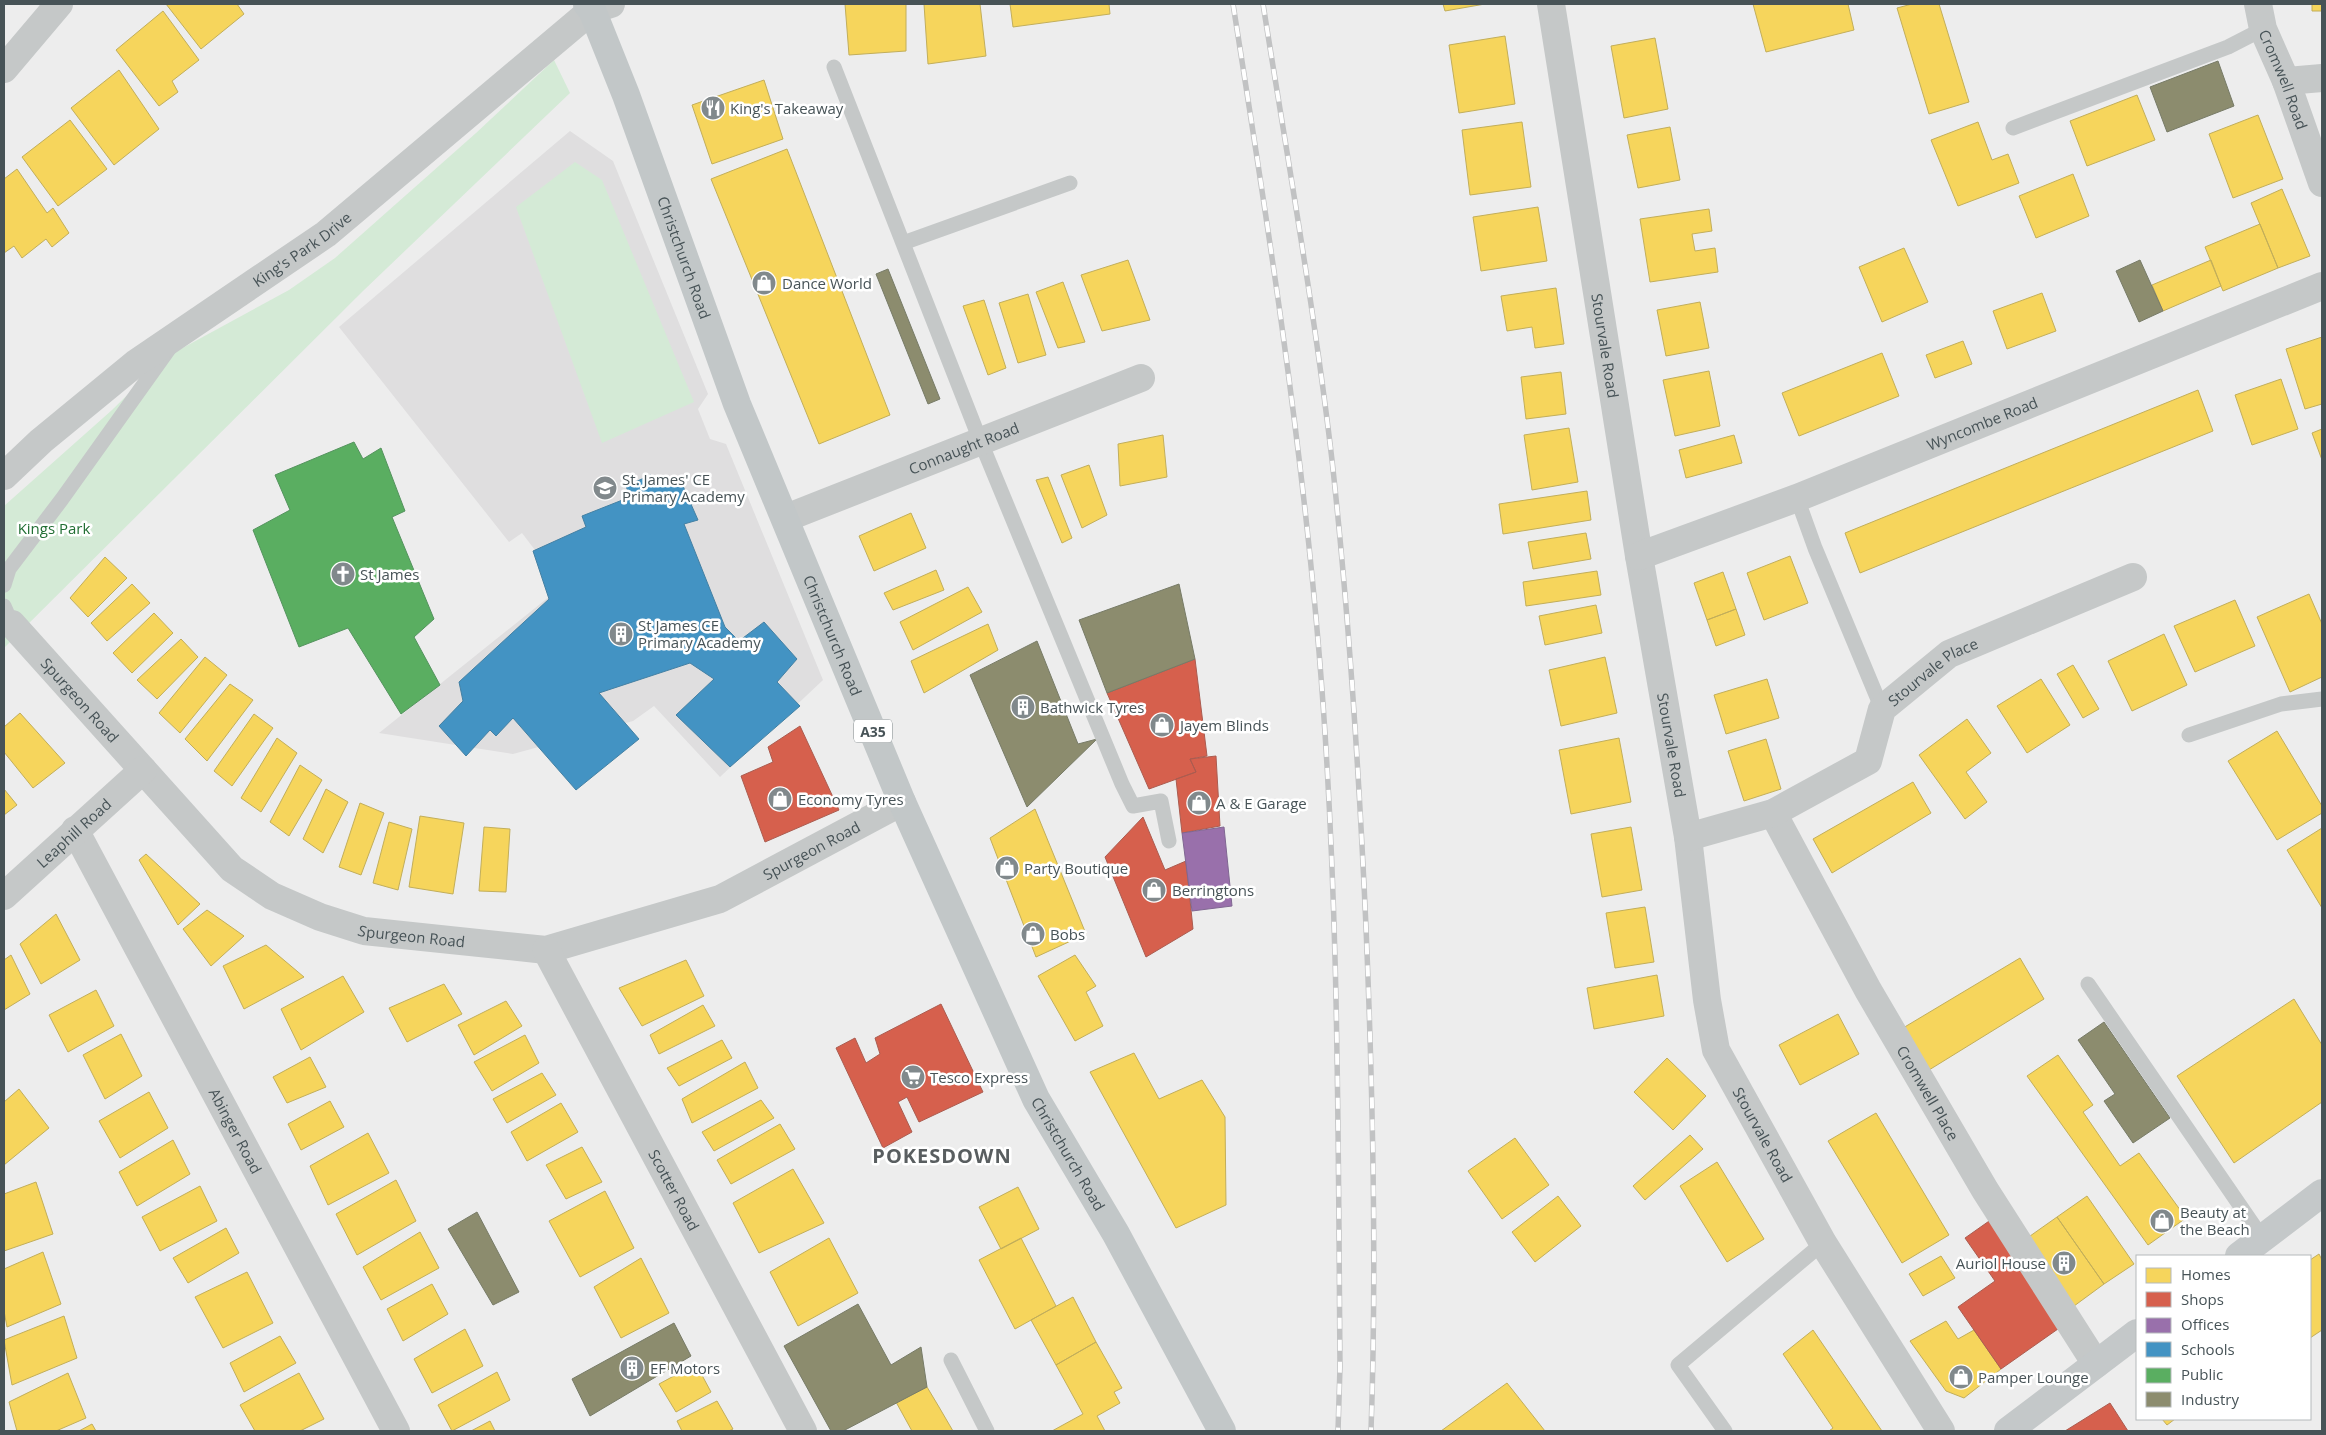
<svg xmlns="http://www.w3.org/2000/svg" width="2326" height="1435" viewBox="0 0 2326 1435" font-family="'Open Sans',sans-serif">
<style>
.education{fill:#dfdedf}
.green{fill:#d4ead6}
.homes{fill:#f6d55c;stroke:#c2ae5a}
.shops{fill:#d6604d;stroke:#ab5c50}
.offices{fill:#9970ab;stroke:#806792}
.schools{fill:#4393c3;stroke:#4480a3}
.public{fill:#5aae61;stroke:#54935e}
.industry{fill:#8c8c6e;stroke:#777b67}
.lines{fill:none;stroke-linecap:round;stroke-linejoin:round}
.lane{stroke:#c5c8c8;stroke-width:15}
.street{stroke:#c5c8c8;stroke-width:28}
.secondary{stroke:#c4c8c9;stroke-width:28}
.primary{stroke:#c2c7c8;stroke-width:28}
.rail-casing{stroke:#c1c2c3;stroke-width:5.5}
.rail{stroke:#fff;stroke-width:4;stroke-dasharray:11;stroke-linecap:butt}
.labels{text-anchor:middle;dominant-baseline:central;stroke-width:5;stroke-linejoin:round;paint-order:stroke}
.shield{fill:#fff;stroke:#7e8789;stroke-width:1}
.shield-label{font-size:14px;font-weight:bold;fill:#475357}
.street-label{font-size:15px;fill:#475357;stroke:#fff}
.poi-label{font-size:15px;fill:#475357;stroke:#fff;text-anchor:start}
.park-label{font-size:15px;fill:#216e33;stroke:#fff}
.district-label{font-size:20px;font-weight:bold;letter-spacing:1px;fill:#595e60;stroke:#fff}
</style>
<rect width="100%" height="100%" fill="#ededed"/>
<!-- education -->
<path class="education" d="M570 131 613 161 708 394 698 409 710 439 726 444 823 680 720 777 654 706 633 721 513 754 379 733 555 592 541 558 522 533 509 542 339 327Z"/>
<!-- green -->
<path class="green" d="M554 60 570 93 363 291 4 648V506L112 410 166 357 289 290 335 258 476 133Z
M575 162 602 180 694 402 602 443 516 207Z"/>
<!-- homes -->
<path class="homes" d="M166 4H237L244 14 201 49Z
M845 4H906V51L849 55Z
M924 4H980L986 56 928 64Z
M1010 4H1109L1110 14 1013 27Z
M1443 4H1485L1445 11Z
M1753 4H1848L1854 30 1766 52Z
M1912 4H1939L1969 102 1929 114 1897 8Z
M2312 4H2322V11H2312Z
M163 11 199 60 172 81 178 92 159 106 116 50Z
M1505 36 1515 104 1459 113 1449 45Z
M1655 38 1668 109 1624 118 1611 46Z
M119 70 159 129 114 165 71 108Z
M764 80 783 139 712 164 692 105Z
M2137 95 2155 140 2087 166 2070 121Z
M2258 115 2283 179 2233 198 2209 134Z
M70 120 107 169 58 206 22 157Z
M1522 122 1531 187 1470 195 1462 130Z
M1978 122 1992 160 2008 154 2019 183 1958 206 1931 140Z
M1670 127 1680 180 1638 188 1627 135Z
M787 149 890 415 819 444 711 179Z
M17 169 47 213 53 208 69 233 52 247 46 239 22 258 14 246 4 253V179Z
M2073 174 2089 216 2036 238 2019 196Z
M2282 189 2310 256 2278 268 2251 203Z
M1538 207 1547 261 1481 271 1473 217Z
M1709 209 1712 231 1692 234 1695 251 1715 248 1718 272 1650 282 1640 219Z
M2260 224 2278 268 2223 291 2205 247Z
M1904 248 1928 302 1882 322 1859 267Z
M1128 260 1150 320 1102 331 1081 275Z
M2211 260 2221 286 2163 311 2152 285Z
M1063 282 1085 342 1058 348 1036 292Z
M1556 288 1564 344 1535 348 1532 327 1507 331 1501 296Z
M2042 293 2056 331 2007 349 1993 311Z
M1028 294 1046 355 1018 363 999 303Z
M984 300 1006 368 988 375 963 306Z
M1700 302 1709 348 1666 356 1657 310Z
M2322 337V404L2305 409 2286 349Z
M1963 341 1972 364 1935 378 1926 355Z
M1882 353 1899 396 1799 436 1782 393Z
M1709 371 1720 426 1675 436 1663 380Z
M1561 372 1566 414 1526 419 1521 377Z
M2281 379 2298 429 2252 445 2235 395Z
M2198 390 2213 431 1860 573 1845 533Z
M1569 428 1578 482 1532 490 1524 435Z
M2322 429V460L2312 433Z
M1163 435 1167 477 1120 486 1118 444Z
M1734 435 1742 463 1686 478 1679 450Z
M1089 465 1107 515 1082 528 1061 475Z
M1048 477 1072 538 1062 543 1036 480Z
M1587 491 1591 520 1503 534 1499 504Z
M911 513 926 548 874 571 859 536Z
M1586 533 1591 559 1533 569 1528 542Z
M1790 556 1808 603 1764 620 1747 573Z
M105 557 127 578 88 617 70 598Z
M936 570 944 590 893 610 884 593Z
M1597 571 1601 595 1526 606 1523 582Z
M1723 572 1736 609 1707 620 1694 583Z
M132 584 150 603 107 641 91 623Z
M968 587 982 612 913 650 900 622Z
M2309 594 2322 624V677L2290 692 2257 617Z
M2235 600 2255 646 2195 672 2174 626Z
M1596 605 1602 633 1545 645 1539 616Z
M1736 609 1745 635 1716 646 1707 620Z
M154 613 173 633 132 673 113 653Z
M988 624 998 650 924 693 911 661Z
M2164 634 2187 685 2132 711 2108 661Z
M181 639 198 657 157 699 137 680Z
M205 657 227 675 180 733 159 713Z
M1605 657 1617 713 1561 726 1549 670Z
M2073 665 2099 709 2083 718 2057 674Z
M1767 679 1779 718 1726 734 1714 695Z
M2041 679 2070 725 2027 753 1997 706Z
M230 684 253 700 207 761 185 739Z
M20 713 65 763 33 788 4 752V727Z
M254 714 273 728 232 786 214 771Z
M1967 719 1991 753 1966 772 1987 802 1965 819 1919 755Z
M2277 731 2322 806V813L2277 840 2228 761Z
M277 738 297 753 261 812 241 798Z
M1619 738 1631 802 1571 814 1559 750Z
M1766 739 1781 789 1744 801 1728 751Z
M300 765 322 780 289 836 270 822Z
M1913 782 1931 813 1832 873 1813 839Z
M4 789 17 805 4 815Z
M326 789 348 802 323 853 303 839Z
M360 803 384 813 361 875 339 867Z
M1035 809 1086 934 1036 957 990 838Z
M420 816 464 823 453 894 409 887Z
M389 822 412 829 398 890 373 883Z
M484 827 510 829 506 892 479 891Z
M1631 827 1642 890 1602 897 1591 834Z
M2322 828V908L2287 850Z
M146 854 200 904 178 925 139 860Z
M1645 907 1654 962 1615 968 1606 913Z
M207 910 244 936 211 966 183 929Z
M56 914 80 960 41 984 20 944Z
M266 945 304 977 244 1009 223 966Z
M11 955 30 994 4 1010V960Z
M1075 955 1096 986 1086 992 1103 1026 1075 1041 1038 976Z
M2020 958 2044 999 1929 1070 1903 1028Z
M686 960 704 996 642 1026 619 988Z
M1657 975 1664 1016 1594 1029 1587 988Z
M343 976 364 1012 301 1050 281 1009Z
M444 984 462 1014 407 1042 389 1008Z
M96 990 114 1026 68 1052 49 1015Z
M2294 999 2322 1045V1102L2234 1163 2177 1076Z
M506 1001 522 1026 474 1055 458 1025Z
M703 1005 715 1026 659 1054 650 1035Z
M1838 1014 1859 1054 1800 1085 1779 1045Z
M121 1034 142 1076 105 1099 83 1055Z
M525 1035 539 1063 492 1091 474 1062Z
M722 1040 732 1058 679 1086 667 1068Z
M1134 1053 1159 1099 1202 1080 1225 1117 1226 1205 1176 1228 1090 1072Z
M2058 1055 2093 1105 2083 1112 2120 1166 2139 1153 2186 1218 2148 1245 2027 1076Z
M310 1057 326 1087 287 1103 273 1077Z
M1667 1058 1706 1096 1673 1130 1634 1092Z
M745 1062 758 1088 692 1123 682 1099Z
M542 1073 556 1095 507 1123 493 1099Z
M19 1089 49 1128 4 1165V1102Z
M149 1092 168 1128 120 1158 99 1121Z
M761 1100 774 1118 714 1151 702 1132Z
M330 1101 344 1127 301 1150 288 1124Z
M561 1103 578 1132 527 1161 511 1132Z
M1876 1113 1949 1235 1902 1263 1828 1141Z
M780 1124 795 1149 731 1184 717 1160Z
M368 1133 389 1173 328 1205 310 1166Z
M1690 1135 1703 1149 1645 1200 1633 1186Z
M1515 1138 1549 1185 1502 1219 1468 1171Z
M173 1140 190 1174 137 1206 119 1172Z
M582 1147 602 1182 566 1199 546 1165Z
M1717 1162 1764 1239 1727 1262 1680 1186Z
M793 1169 824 1223 759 1253 733 1203Z
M396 1180 416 1221 357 1255 336 1214Z
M36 1182 53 1234 4 1251V1194Z
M200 1186 217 1221 160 1251 142 1217Z
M1018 1187 1039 1229 1001 1249 979 1207Z
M605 1191 634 1248 580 1277 549 1221Z
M1558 1196 1581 1226 1535 1262 1512 1232Z
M2087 1196 2134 1264 2104 1284 2057 1217Z
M2057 1217 2104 1284 2070 1309 2023 1241Z
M226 1228 239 1253 188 1283 173 1258Z
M420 1232 439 1268 381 1300 363 1267Z
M829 1238 858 1293 798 1326 770 1272Z
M1021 1238 1056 1306 1015 1329 979 1260Z
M43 1252 61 1304 7 1327 4 1311V1269Z
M2319 1254 2322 1260V1330L2310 1338V1260Z
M1941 1256 1955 1278 1923 1296 1909 1274Z
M641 1258 669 1313 621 1338 594 1287Z
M247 1272 273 1323 223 1348 195 1297Z
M432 1284 448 1314 403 1341 387 1309Z
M1073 1297 1096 1342 1056 1365 1031 1320Z
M64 1316 77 1358 12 1385 4 1340Z
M1946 1321 1958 1339 1974 1330 2001 1369 1964 1398 1946 1391 1910 1341Z
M465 1329 483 1366 432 1393 414 1359Z
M1813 1330 1882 1431H1829L1833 1428 1783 1354Z
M280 1336 296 1363 244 1392 230 1363Z
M1096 1342 1122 1388 1114 1392 1120 1403 1097 1416 1105 1431H1052L1083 1414 1056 1365Z
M696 1364 711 1392 676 1412 659 1384Z
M497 1372 510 1400 452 1431 438 1405Z
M68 1373 86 1418 56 1431H17L9 1402Z
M299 1373 324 1419 300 1431H255L240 1405Z
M1507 1383 1545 1431H1441Z
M927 1387 939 1407 953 1431H912L896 1402Z
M717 1401 733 1429 729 1431H682L677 1421Z
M2162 1419H2175L2167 1425Z
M490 1421 495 1431H471Z
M92 1424 96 1431H79Z"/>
<!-- shops -->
<path class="shops" d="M1195 659 1207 756 1190 759 1196 772 1149 789 1107 693Z
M800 726 839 810 765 842 741 776 773 762 768 747Z
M1216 756 1220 826 1182 833 1176 779 1196 772 1190 759Z
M1143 817 1165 870 1186 861 1193 929 1146 957 1105 857Z
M941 1004 983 1092 919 1122 907 1097 898 1102 912 1132 883 1148 836 1048 855 1038 866 1063 880 1054 875 1038Z
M1992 1219 2065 1324 2001 1369 1958 1307 1995 1281 1965 1238Z
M2110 1403 2128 1431H2065Z"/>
<!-- offices -->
<path class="offices" d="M1224 827 1232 906 1192 911 1182 833Z"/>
<!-- schools -->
<path class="schools" d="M651 475 654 487 679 477 698 520 684 524 725 627 739 641 764 622 797 659 777 682 800 706 730 767 676 715 714 679 690 663 599 693 639 739 576 790 513 718 496 736 490 730 466 756 439 726 463 701 459 682 549 599 533 551 586 527 582 516 630 497 626 486Z"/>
<!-- public -->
<path class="public" d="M354 442 363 459 381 448 405 511 392 517 434 619 414 637 440 685 401 714 348 628 299 647 253 530 290 510 275 475Z"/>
<!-- industry -->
<path class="industry" d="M2218 61 2234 106 2167 132 2150 87Z
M2140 260 2163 311 2139 322 2116 271Z
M888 269 940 399 928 404 876 274Z
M1179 584 1195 659 1107 693 1079 620Z
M1037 641 1078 744 1097 739 1027 807 970 675Z
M2104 1022 2170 1118 2133 1143 2104 1101 2115 1094 2078 1040Z
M477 1212 519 1292 493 1305 448 1229Z
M858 1304 891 1365 921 1347 927 1387 843 1431H831L784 1346Z
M674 1323 691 1356 590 1416 572 1379Z"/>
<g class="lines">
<!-- lane -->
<path class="lane" d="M834 67 980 440 1122 784 1133 806 1161 801 1169 841
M2013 128 2228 47 2263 29
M903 243 1070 183
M1797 498 1815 548 1882 709
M4 585 9 569 62 499 169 349
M4 606 12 624
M2189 735 2281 704 2322 699
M2088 984 2263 1239
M951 1360 987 1431
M1725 1431 1678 1365 1823 1243"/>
<!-- street -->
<g class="street">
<path id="s1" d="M1551 4 1639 556 1688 837 1707 1000 1716 1050 1823 1243 1941 1431"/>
<path id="s2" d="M2258 4 2263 29 2286 81 2322 183"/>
<path d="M4 69 59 4"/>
<path d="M2286 81 2322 78"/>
<path id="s3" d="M4 476 41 441 136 363 326 234 592 10 611 4"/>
<path id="s4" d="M786 518 1141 378"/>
<path id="s5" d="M1639 556 1797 498 2322 286"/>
<path id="s6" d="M12 624 232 869 272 896 320 917 364 931 546 950 720 899 902 802"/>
<path id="s7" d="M1773 813 1868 990 1985 1190 2096 1364"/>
<path id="s8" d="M75 830 396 1431"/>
<path id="s9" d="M1688 837 1773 813 1868 761 1882 709 1949 654 2133 577"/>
<path id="s10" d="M4 896 143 770"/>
<path id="s11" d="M546 950 803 1431"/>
</g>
<!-- secondary -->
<path class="secondary" d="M2239 1256 2322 1193
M2008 1431 2137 1333"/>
<!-- primary -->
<path class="primary" id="s12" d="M587 4 592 10 626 95 737 404 902 802 1036 1099 1116 1234 1222 1431"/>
<defs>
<path id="rail" d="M1233 4C1267 219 1301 435 1319 652 1339 890 1338 1129 1340 1367L1338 1431
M1263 4C1287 155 1314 307 1332 460 1349 615 1359 771 1366 927 1373 1095 1377 1263 1371 1431"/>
</defs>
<!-- rail casing -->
<use href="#rail" class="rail-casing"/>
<!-- rail -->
<use href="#rail" class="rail"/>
</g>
<!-- icons -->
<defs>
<symbol id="restaurant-disc" viewBox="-11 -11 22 22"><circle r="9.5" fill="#81898c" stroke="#fff"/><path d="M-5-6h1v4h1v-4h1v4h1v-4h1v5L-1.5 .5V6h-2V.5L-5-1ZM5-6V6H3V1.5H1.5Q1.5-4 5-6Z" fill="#fff"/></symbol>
<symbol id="shop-disc" viewBox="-11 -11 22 22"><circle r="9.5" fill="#81898c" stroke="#fff"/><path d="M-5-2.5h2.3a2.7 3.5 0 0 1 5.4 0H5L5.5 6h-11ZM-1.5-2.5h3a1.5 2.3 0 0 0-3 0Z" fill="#fff"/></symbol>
<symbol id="school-disc" viewBox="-11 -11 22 22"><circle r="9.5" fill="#81898c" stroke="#fff"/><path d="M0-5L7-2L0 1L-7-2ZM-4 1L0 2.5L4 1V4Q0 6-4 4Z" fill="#fff"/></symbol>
<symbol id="church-disc" viewBox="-11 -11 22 22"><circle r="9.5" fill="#81898c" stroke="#fff"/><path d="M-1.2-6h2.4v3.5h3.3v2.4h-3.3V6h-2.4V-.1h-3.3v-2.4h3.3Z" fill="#fff"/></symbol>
<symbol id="building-disc" viewBox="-11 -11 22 22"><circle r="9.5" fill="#81898c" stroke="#fff"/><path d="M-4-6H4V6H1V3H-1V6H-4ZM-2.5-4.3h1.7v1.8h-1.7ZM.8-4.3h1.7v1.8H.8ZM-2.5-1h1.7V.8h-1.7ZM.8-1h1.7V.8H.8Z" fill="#fff"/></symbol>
<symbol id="supermarket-disc" viewBox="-11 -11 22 22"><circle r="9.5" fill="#81898c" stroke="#fff"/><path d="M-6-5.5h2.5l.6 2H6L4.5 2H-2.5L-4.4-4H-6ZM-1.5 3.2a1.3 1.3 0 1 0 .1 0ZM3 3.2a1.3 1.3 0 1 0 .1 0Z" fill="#fff"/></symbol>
</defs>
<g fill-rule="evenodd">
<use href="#restaurant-disc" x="699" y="94" width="28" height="28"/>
<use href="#shop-disc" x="750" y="269" width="28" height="28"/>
<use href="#school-disc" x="591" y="474" width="28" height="28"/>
<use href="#church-disc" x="329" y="560" width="28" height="28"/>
<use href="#building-disc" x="607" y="620" width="28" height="28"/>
<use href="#building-disc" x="1009" y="693" width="28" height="28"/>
<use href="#shop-disc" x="1148" y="711" width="28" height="28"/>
<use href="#shop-disc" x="766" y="785" width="28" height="28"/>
<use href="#shop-disc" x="1185" y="789" width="28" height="28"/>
<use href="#shop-disc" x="993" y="854" width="28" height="28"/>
<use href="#shop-disc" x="1140" y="876" width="28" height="28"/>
<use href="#shop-disc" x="1019" y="920" width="28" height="28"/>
<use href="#supermarket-disc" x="899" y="1063" width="28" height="28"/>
<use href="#shop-disc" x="2148" y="1207" width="28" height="28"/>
<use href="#building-disc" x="2050" y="1249" width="28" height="28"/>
<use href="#building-disc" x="618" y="1354" width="28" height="28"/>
<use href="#shop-disc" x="1947" y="1363" width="28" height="28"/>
</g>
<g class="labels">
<!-- shield labels -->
<rect class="shield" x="854" y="719.5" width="38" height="23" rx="4"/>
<g class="shield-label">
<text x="873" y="731">A35</text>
</g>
<!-- street labels -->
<g class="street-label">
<text stroke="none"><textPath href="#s2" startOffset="80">Cromwell Road</textPath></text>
<text stroke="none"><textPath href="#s3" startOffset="375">King's Park Drive</textPath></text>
<text stroke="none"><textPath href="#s12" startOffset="272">Christchurch Road</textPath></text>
<text stroke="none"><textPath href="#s1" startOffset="346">Stourvale Road</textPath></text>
<text stroke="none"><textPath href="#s5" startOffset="368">Wyncombe Road</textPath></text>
<text stroke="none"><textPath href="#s4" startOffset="191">Connaught Road</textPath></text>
<text stroke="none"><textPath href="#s12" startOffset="678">Christchurch Road</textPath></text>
<text stroke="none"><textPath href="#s9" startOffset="314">Stourvale Place</textPath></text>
<text stroke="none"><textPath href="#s6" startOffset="102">Spurgeon Road</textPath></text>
<text stroke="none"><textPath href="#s1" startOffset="751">Stourvale Road</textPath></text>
<text stroke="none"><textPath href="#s10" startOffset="94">Leaphill Road</textPath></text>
<text stroke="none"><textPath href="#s6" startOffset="944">Spurgeon Road</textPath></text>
<text stroke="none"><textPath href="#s6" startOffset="524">Spurgeon Road</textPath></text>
<text stroke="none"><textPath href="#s7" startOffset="320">Cromwell Place</textPath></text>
<text stroke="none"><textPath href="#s8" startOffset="341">Abinger Road</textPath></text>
<text stroke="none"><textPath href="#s1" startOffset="1156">Stourvale Road</textPath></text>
<text stroke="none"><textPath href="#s12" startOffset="1248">Christchurch Road</textPath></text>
<text stroke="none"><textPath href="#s11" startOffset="272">Scotter Road</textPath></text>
</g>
<!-- poi labels -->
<g class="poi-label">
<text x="730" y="108">King's Takeaway</text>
<text x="782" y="283">Dance World</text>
<text x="622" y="479">St. James' CE<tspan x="622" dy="17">Primary Academy</tspan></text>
<text x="360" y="574">St James</text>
<text x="638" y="625">St James CE<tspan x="638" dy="17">Primary Academy</tspan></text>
<text x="1040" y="707">Bathwick Tyres</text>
<text x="1180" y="725">Jayem Blinds</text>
<text x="798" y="799">Economy Tyres</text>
<text x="1216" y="803">A &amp; E Garage</text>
<text x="1024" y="868">Party Boutique</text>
<text x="1172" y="890">Berringtons</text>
<text x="1050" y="934">Bobs</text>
<text x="930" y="1077">Tesco Express</text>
<text x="2180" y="1212">Beauty at<tspan x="2180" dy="17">the Beach</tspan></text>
<text x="2046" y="1263" text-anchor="end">Auriol House</text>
<text x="650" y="1368">EF Motors</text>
<text x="1978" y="1377">Pamper Lounge</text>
</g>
<!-- park labels -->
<g class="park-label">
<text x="54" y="528">Kings Park</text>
</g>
<!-- district labels -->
<g class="district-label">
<text x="942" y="1155">POKESDOWN</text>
</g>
</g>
<!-- border -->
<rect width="2326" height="1435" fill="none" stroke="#475357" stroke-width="10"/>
<!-- legend -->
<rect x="2136" y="1255" width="175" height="165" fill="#ffffff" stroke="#b5babc"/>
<rect x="2146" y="1268" width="25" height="15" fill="#f6d55c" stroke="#b5babc"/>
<text x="2181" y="1280" font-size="15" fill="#475357">Homes</text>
<rect x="2146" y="1292" width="25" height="15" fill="#d6604d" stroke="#b5babc"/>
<text x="2181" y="1305" font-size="15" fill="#475357">Shops</text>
<rect x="2146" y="1318" width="25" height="15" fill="#9970ab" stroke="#b5babc"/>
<text x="2181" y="1330" font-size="15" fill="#475357">Offices</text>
<rect x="2146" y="1342" width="25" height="15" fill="#4393c3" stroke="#b5babc"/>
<text x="2181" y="1355" font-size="15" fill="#475357">Schools</text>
<rect x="2146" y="1368" width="25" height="15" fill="#5aae61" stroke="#b5babc"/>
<text x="2181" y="1380" font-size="15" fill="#475357">Public</text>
<rect x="2146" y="1392" width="25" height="15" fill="#8c8c6e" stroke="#b5babc"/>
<text x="2181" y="1405" font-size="15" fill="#475357">Industry</text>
</svg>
